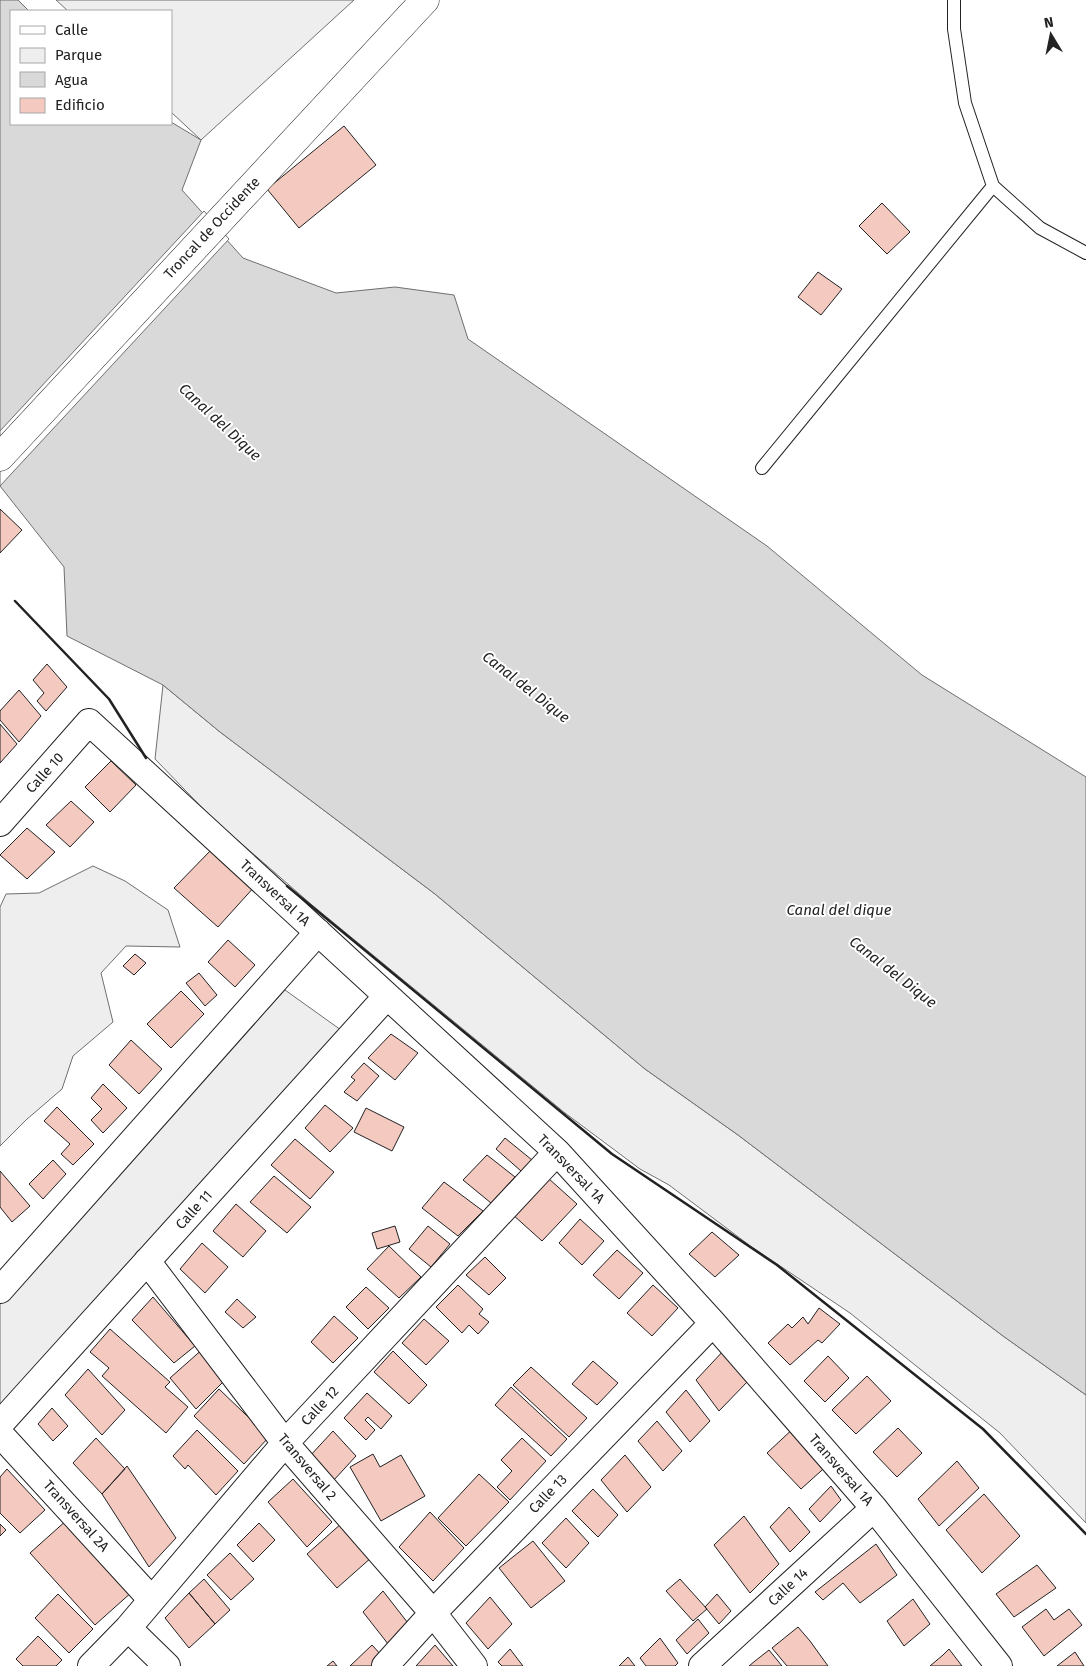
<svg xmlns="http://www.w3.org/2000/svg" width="1086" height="1666" viewBox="0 0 1086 1666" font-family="'Fira Sans',sans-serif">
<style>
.green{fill:#eee;stroke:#6f6f6f}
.water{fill:#d9d9d9;stroke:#6f6f6f}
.pier{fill:#fff;stroke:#6f6f6f}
.building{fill:#f3c9c0;stroke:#222}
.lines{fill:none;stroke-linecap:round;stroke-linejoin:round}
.lane-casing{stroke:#222;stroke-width:14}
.street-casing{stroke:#222;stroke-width:28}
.highway-casing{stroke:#222;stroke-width:29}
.lane{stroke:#fff;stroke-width:12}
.street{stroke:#fff;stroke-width:26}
.highway{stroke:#fff;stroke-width:28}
.wall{stroke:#222;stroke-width:2.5}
.labels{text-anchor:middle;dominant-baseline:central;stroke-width:4;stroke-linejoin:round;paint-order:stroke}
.street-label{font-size:14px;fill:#222;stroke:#fff}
.water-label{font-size:15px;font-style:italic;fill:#222;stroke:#fff}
</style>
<rect width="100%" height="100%" fill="#fff"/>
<!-- green -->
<path class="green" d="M56 0H354L201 140 171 112V11H68Z
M163 685 220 732 435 894 645 1069 738 1135 1003 1336 1086 1395V1523L1000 1433 850 1313 749 1245 669 1185 640 1169 565 1113 312 905 212 818 155 759Z
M93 866 125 881 168 910 180 947 126 946 101 973 113 1022 73 1056 62 1089 26 1120 0 1146V907L6 894 39 893Z
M285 990 341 1030 0 1406V1303Z"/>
<!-- water -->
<path class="water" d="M0 0H18L29 11H11V124H171V122L201 140 182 190 243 258 336 293 395 287 454 295 468 339 767 546 922 675 1086 777V1395L1003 1336 738 1135 645 1069 435 894 220 732 163 685 67 636 64 567 0 486Z"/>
<!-- pier -->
<path class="pier" d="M204 211 229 239 0 486V431Z"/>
<!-- building -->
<path class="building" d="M344 126 376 165 299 228 267 189Z
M882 203 910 232 887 254 859 226Z
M818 272 842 289 821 315 798 297Z
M0 509 22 530 0 553Z
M47 664 67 687 46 711 37 701 44 693 33 680Z
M19 690 41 716 19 742 0 720V711Z
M0 724 17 744 0 763Z
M111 761 136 785 110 812 85 787Z
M71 801 94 822 70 847 46 825Z
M27 828 55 852 27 879 0 855Z
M213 848 256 885 218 927 174 888Z
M228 940 255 965 235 987 208 962Z
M135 954 146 963 134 975 123 966Z
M199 973 217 995 205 1006 186 983Z
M181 991 204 1014 171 1048 147 1024Z
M391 1034 418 1053 395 1080 368 1058Z
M131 1040 162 1069 139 1094 109 1065Z
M364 1063 379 1076 357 1101 344 1092 355 1080 351 1077Z
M103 1084 127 1108 103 1133 91 1120 102 1109 91 1098Z
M325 1105 353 1128 330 1152 305 1128Z
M57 1107 94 1144 73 1165 61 1154 70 1144 44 1121Z
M366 1108 404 1127 392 1151 354 1132Z
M505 1138 532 1160 521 1171 496 1149Z
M295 1139 334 1172 310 1199 271 1165Z
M487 1155 515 1177 491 1203 463 1180Z
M53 1160 66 1174 43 1199 29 1184Z
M0 1171 30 1206 12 1222 0 1207Z
M274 1176 311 1207 287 1233 250 1202Z
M548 1178 577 1204 542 1241 512 1214Z
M444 1182 483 1211 458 1236 422 1208Z
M236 1204 266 1231 243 1257 213 1231Z
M580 1219 604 1241 582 1265 559 1243Z
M395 1226 400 1242 377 1249 372 1233Z
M428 1226 450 1244 431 1267 409 1249Z
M712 1232 739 1255 715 1277 689 1254Z
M202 1243 228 1267 205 1293 180 1269Z
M389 1246 421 1277 399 1298 367 1269Z
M617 1250 643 1273 619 1299 593 1275Z
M485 1257 506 1278 489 1295 466 1275Z
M458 1285 483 1309 479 1314 489 1322 478 1334 469 1325 462 1333 436 1307Z
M653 1285 678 1308 652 1336 627 1313Z
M366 1287 389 1308 368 1329 346 1307Z
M153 1297 195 1346 174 1363 132 1320Z
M237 1299 256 1317 243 1328 225 1312Z
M819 1308 840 1324 822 1343 818 1340 790 1365 768 1343 788 1324 792 1328 803 1317 808 1324Z
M334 1316 358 1338 333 1363 311 1342Z
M424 1319 449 1341 426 1365 402 1343Z
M110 1329 170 1382 165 1387 188 1407 166 1433 102 1376 109 1368 90 1352Z
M205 1347 230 1375 196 1409 170 1378Z
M725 1349 749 1380 719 1411 696 1380Z
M393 1351 427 1385 409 1404 374 1372Z
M828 1356 849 1378 825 1402 804 1381Z
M593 1361 618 1383 597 1405 572 1384Z
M531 1367 587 1418 569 1437 513 1385Z
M88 1369 125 1410 102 1435 65 1395Z
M867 1376 891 1401 856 1434 832 1410Z
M511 1387 567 1439 551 1456 495 1405Z
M219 1389 269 1437 244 1464 194 1416Z
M686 1390 710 1421 690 1442 666 1412Z
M367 1393 392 1416 381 1429 368 1417 365 1420 375 1430 366 1440 344 1418Z
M52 1408 68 1426 53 1441 38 1424Z
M657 1421 682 1451 663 1471 638 1441Z
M797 1425 831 1462 801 1489 767 1453Z
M898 1428 922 1453 897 1477 873 1452Z
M197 1430 238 1471 216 1495 188 1465 185 1469 173 1456Z
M333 1431 356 1456 333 1481 309 1457Z
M96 1438 125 1469 102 1494 73 1463Z
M522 1438 546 1461 510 1500 497 1487 512 1471 501 1460Z
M373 1454 380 1467 401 1455 425 1496 381 1521 350 1467Z
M625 1455 651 1487 627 1512 601 1480Z
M957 1461 979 1488 939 1526 918 1499Z
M127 1466 176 1538 149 1567 102 1494Z
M7 1469 45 1510 20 1533 0 1513V1477Z
M479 1474 509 1502 466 1546 438 1518Z
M293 1479 332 1522 307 1547 268 1502Z
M831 1486 841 1500 820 1522 809 1509Z
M593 1489 618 1515 598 1537 572 1511Z
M984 1494 1020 1536 982 1573 946 1530Z
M789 1507 810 1532 790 1552 770 1527Z
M430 1512 464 1548 433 1581 399 1547Z
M744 1516 779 1564 750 1593 714 1545Z
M566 1518 589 1543 566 1568 542 1543Z
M68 1519 133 1591 95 1625 30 1553Z
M259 1523 275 1540 253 1562 237 1545Z
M342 1523 372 1557 337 1588 307 1554Z
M0 1524 6 1530 0 1536Z
M533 1541 565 1581 531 1608 499 1568Z
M876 1544 897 1575 860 1603 843 1583 823 1600 815 1592Z
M230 1553 254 1579 231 1600 207 1575Z
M1037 1565 1056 1588 1014 1617 996 1594Z
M204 1579 230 1610 215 1624 189 1593Z
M680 1579 707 1609 693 1621 666 1591Z
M383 1591 411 1627 392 1649 363 1612Z
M189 1593 215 1624 189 1648 165 1618Z
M58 1594 93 1629 69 1653 35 1618Z
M717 1594 731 1611 719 1624 705 1607Z
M490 1597 512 1624 488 1649 466 1623Z
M913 1599 930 1624 904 1646 887 1621Z
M1046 1609 1054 1620 1069 1609 1082 1625 1044 1656 1022 1627Z
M698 1619 709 1633 687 1654 676 1640Z
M798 1627 810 1641 828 1666H787L772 1648Z
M38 1636 62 1660 56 1666H23L16 1659Z
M660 1638 678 1663 675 1666H646L640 1658Z
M372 1645 383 1657 374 1666H350Z
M435 1645 453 1666H416Z
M510 1649 523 1666H502L498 1662Z
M949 1649 962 1666H930L943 1655Z
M769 1650 782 1666H749L755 1661Z
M1075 1652 1084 1666H1057Z
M628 1657 635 1666H619Z
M333 1661 337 1666H327Z"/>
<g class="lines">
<defs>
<path id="lane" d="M954 0V29L965 103 993 186 1040 228 1086 253
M762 468 993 186"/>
<path id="street" d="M0 823 89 722 557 1152 713 1323 874 1508 999 1666
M147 1261 285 1443 433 1613 474 1666
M0 1290 318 932
M0 1424 387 996
M0 1434 151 1599
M128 1628 167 1666
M91 1666 128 1628 285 1443 557 1152
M385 1666 433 1613 713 1323
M702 1666 874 1508"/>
<path id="highway" d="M0 457 425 0"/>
</defs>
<!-- lane casing -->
<use href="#lane" class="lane-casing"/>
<!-- street casing -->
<use href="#street" class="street-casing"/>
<!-- highway casing -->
<use href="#highway" class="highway-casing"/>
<!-- lane -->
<use href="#lane" class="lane"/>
<!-- street -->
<use href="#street" class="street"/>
<!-- highway -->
<use href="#highway" class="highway"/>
<!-- wall -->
<path class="wall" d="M15 601 109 699 146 758
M287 886 612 1154 777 1265 983 1429 1086 1534"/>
</g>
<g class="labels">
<!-- street labels -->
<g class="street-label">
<text transform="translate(212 228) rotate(-47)">Troncal de Occidente</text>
<text transform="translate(45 773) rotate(-48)">Calle 10</text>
<text transform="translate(275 893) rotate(43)">Transversal 1A</text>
<text transform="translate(571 1169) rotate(46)">Transversal 1A</text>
<text transform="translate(194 1210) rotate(-48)">Calle 11</text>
<text transform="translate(320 1406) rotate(-47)">Calle 12</text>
<text transform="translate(307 1467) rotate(50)">Transversal 2</text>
<text transform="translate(841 1470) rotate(49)">Transversal 1A</text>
<text transform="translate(548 1494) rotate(-46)">Calle 13</text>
<text transform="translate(76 1516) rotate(48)">Transversal 2A</text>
<text transform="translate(788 1587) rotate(-43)">Calle 14</text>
</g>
<!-- water labels -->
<g class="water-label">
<text transform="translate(220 422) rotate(43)">Canal del Dique</text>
<text transform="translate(526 687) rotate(38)">Canal del Dique</text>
<text x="839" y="910">Canal del dique</text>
<text transform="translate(893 972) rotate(38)">Canal del Dique</text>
</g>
</g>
<!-- legend -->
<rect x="10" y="10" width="162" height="115" fill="#ffffff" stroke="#a7a7a7"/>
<rect x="20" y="26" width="25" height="8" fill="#ffffff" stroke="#a7a7a7"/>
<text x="55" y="35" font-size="15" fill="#222222">Calle</text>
<rect x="20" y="48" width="25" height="15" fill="#eeeeee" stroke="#a7a7a7"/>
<text x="55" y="60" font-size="15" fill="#222222">Parque</text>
<rect x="20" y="72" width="25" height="15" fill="#d9d9d9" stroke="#a7a7a7"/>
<text x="55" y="85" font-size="15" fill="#222222">Agua</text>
<rect x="20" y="98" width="25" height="15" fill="#f3c9c0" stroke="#a7a7a7"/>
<text x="55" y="110" font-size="15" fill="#222222">Edificio</text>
<!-- north arrow -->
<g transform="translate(1051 35) rotate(350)" stroke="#ffffff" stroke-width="4" paint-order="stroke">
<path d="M0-4L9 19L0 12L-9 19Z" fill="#222222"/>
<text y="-8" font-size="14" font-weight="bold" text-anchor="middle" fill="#222222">N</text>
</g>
</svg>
